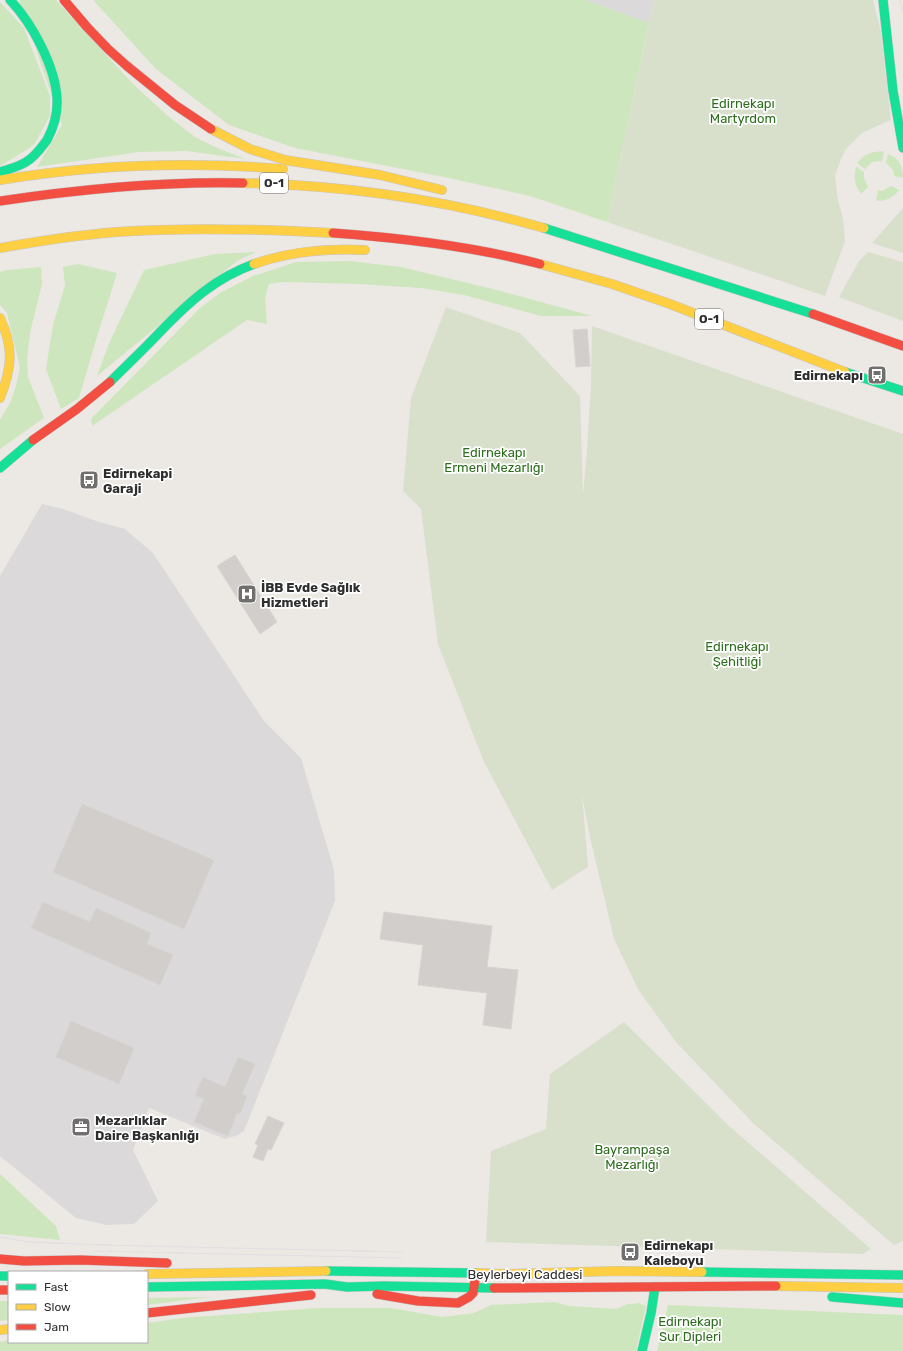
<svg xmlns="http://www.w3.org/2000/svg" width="903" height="1351" viewBox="0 0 903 1351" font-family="Rubik,sans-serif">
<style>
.industrial{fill:#dcd9db}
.green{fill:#cee6be}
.cemetery{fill:#d8e0cc}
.building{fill:#d1cecb;stroke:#d7d4d0}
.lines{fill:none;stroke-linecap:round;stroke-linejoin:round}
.fast-casing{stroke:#c5c4c5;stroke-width:10}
.slow-casing{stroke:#c5c4c5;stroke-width:10}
.jam-casing{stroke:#c5c4c5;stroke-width:10}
.fast{stroke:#16e098;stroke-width:9}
.slow{stroke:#ffcf43;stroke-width:9}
.jam{stroke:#f24e42;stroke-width:9}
.tram{stroke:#dfdfe1;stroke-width:1}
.jam-bridge-casing{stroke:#c6c5c4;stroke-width:10;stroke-linecap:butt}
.jam-bridge{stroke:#f24e42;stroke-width:9}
.labels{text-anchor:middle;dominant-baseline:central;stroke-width:3.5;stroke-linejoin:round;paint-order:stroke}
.shield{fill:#fff;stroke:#6d6d6d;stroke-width:1}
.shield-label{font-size:12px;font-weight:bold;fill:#2e2e2e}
.park-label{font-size:13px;fill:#2c6e1b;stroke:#fff}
.poi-label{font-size:13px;font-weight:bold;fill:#2e2e2e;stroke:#fff;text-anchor:start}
.street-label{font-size:13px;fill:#2e2e2e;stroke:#fff}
</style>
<rect width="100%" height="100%" fill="#ece8e4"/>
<!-- industrial -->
<path class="industrial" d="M586 0H654L649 23Z
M42 504 63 509 99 522 125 529 153 553 264 721 301 758 334 870 335 901 244 1131 238 1135 225 1139 149 1108 133 1150 158 1201 134 1224 107 1225 76 1218 0 1156V576Z"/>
<!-- green -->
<path class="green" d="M19 0H56L132 83 168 116 195 137 215 147 245 159 187 151 139 152 37 167 62 125Z
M93 0H586L649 23 607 222 530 196 444 177 295 148 229 125 156 69Z
M0 2 24 28 50 96V116L34 145 0 166Z
M884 151 882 161 872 162 865 169 857 163C866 153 871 152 884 151Z
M888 154C899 158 903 166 903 178L894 176 893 170 886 163Z
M856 167 864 172V178L868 187 861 194C854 184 854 178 856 167Z
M891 186 899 190C893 198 886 201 876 201L878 190 882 191Z
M256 252 237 261 97 376 110 341 144 270 215 254Z
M349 261 401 267 497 290 592 316H541L464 295 421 288 359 284 283 282 269 284 265 299 267 324 247 320 92 426 91 419 200 308 220 293 253 276 296 262Z
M78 264 117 273 96 340 79 398 61 409 46 369 53 325 65 285 63 267Z
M41 267 42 284 30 333 27 360 28 377 44 418 0 449V420L10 403 16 386 20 368 7 313 0 305V272L7 270Z
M0 1174 56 1226 60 1240 0 1234Z
M210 1297 147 1305V1298Z
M0 1301H9V1320L0 1321Z
M554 1302 570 1306 616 1309 628 1304 639 1303 646 1306 636 1351H0V1342L9 1340V1342H147V1323L182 1318 318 1308H391L442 1317 474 1313 491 1305Z
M668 1305 903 1315V1351H657Z"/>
<!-- cemetery -->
<path class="cemetery" d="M654 0H873L881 32 891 120 879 125 862 133 846 149 841 159 835 175 838 201 843 218 845 241 825 296 607 222Z
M903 208V253L872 243Z
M868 252 903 262V321L839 297 859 261Z
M446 307 520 333 580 396 583 495 587 450 591 385 592 326 903 434V1241L894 1245 752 1122 675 1041 638 989 614 939 590 837 582 795 588 867 552 890 484 762 438 644 421 509 403 491 411 398Z
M624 1022 729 1126 871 1249 863 1254 486 1242 491 1151 546 1129 550 1074Z"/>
<!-- building -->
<path class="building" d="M587 329 590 366 576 367 573 330Z
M235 555 277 622 260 634 217 566Z
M82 804 214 860 184 929 53 872Z
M43 902 90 922 96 908 151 933 147 944 173 955 160 985 31 928Z
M384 912 492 926 487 967 518 970 511 1029 483 1025 487 993 418 985 423 945 380 939Z
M71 1021 134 1048 119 1084 56 1057Z
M238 1057 255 1064 242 1094 247 1096 240 1114 237 1113 228 1136 194 1122 204 1099 195 1095 203 1077 225 1087Z
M268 1116 284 1123 271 1150 268 1149 263 1161 253 1157 258 1145 255 1144Z"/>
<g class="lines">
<defs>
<path id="fast" d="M883 0 893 91 903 148
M0 172C9 169 18 167 26 162 35 157 41 148 47 140 54 127 58 113 57 98 55 66 32 23 10 0
M544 228 813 314
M845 372 903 391
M110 382C127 365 144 349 160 332 189 302 215 278 254 264
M0 468 33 440
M326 1271 476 1273
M702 1272 903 1275
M0 1276H9
M147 1287 325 1284 347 1287 384 1286 494 1288
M832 1297 903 1303
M642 1351 651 1313 655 1287"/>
<path id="slow" d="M211 129 250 149 285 160 380 175 442 190
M0 180C96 164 186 161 283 169
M243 183C346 185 446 200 544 228
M0 248C39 241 78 235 117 232 189 227 261 229 333 233
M254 264C291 251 327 248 365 250
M540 264 612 284 670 304 845 372
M0 318C14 348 12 368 0 398
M476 1273 506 1274 616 1271 702 1272
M147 1274 326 1271
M776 1286 903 1288
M0 1330 9 1329"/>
<path id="jam" d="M64 0 87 27 108 49 127 66 175 105 211 129
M0 201C81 189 161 181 243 183
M333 233C403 238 472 246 540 264
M813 314 903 346
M0 1259 24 1261 80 1260 167 1263
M494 1288 776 1286
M0 1290H9
M377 1294 418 1301 458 1303 469 1297 473 1293 475 1280
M147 1313 311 1295"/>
</defs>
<!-- fast casing -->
<use href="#fast" class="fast-casing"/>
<!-- slow casing -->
<use href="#slow" class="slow-casing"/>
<!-- jam casing -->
<use href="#jam" class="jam-casing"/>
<!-- fast -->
<use href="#fast" class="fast"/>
<!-- slow -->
<use href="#slow" class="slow"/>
<!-- jam -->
<use href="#jam" class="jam"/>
<!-- tram -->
<path class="tram" d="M900 0 903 12
M0 1237 28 1242 105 1245 402 1252
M95 1251 401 1258"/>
<defs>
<path id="jam-bridge" d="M33 440 77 409 110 382"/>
</defs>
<!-- jam-bridge casing -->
<use href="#jam-bridge" class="jam-bridge-casing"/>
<!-- jam-bridge -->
<use href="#jam-bridge" class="jam-bridge"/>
</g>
<!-- icons -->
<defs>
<symbol id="bus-square" viewBox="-11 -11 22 22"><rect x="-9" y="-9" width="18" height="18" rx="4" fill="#706f6e" stroke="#fff"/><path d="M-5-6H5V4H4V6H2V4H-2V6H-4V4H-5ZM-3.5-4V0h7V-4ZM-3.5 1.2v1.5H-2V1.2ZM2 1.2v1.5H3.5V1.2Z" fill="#fff"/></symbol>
<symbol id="hospital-square" viewBox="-11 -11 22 22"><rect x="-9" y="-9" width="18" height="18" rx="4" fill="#706f6e" stroke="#fff"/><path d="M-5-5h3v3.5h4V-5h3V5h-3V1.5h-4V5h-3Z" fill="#fff"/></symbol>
<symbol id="office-square" viewBox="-11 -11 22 22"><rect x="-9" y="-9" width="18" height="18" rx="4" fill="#706f6e" stroke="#fff"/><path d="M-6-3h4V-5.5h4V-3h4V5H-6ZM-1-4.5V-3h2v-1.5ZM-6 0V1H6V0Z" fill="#fff"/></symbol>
</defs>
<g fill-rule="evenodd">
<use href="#bus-square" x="866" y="364" width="22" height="22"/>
<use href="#bus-square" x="78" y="469" width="22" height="22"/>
<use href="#hospital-square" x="236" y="583" width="22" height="22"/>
<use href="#office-square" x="70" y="1116" width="22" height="22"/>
<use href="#bus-square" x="619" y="1241" width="22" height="22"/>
</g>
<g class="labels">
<!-- shield labels -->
<g class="shield">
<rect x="260" y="173" width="28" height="20" rx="3"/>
<rect x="695" y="309" width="28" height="20" rx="3"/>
</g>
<g class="shield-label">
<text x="274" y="183">O-1</text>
<text x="709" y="319">O-1</text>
</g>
<!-- park labels -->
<g class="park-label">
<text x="743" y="103">Edirnekapı<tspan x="743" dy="15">Martyrdom</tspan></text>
<text x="494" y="452">Edirnekapı<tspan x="494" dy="15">Ermeni Mezarlığı</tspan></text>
<text x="737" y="646">Edirnekapı<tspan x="737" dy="15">Şehitliği</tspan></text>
<text x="632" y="1149">Bayrampaşa<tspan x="632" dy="15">Mezarlığı</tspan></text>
<text x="690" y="1321">Edirnekapı<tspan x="690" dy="15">Sur Dipleri</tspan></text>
</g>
<!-- poi labels -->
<g class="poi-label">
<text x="863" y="375" text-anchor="end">Edirnekapı</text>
<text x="103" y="473">Edirnekapi<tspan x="103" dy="15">Garaji</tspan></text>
<text x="261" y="587">İBB Evde Sağlık<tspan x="261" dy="15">Hizmetleri</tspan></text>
<text x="95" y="1120">Mezarlıklar<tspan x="95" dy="15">Daire Başkanlığı</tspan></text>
<text x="644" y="1245">Edirnekapı<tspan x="644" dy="15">Kaleboyu</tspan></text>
</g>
<!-- street labels -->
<g class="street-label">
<text x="525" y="1274">Beylerbeyi Caddesi</text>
</g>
</g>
<!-- legend -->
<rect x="8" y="1271" width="140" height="72" fill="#ffffff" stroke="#ababab"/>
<rect x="16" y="1284" width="20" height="6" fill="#16e098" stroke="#ababab"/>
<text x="44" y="1291" font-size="12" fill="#2e2e2e">Fast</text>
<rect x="16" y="1304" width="20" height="6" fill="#ffcf43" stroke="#ababab"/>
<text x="44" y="1311" font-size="12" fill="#2e2e2e">Slow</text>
<rect x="16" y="1324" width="20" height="6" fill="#f24e42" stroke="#ababab"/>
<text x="44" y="1331" font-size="12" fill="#2e2e2e">Jam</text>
</svg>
